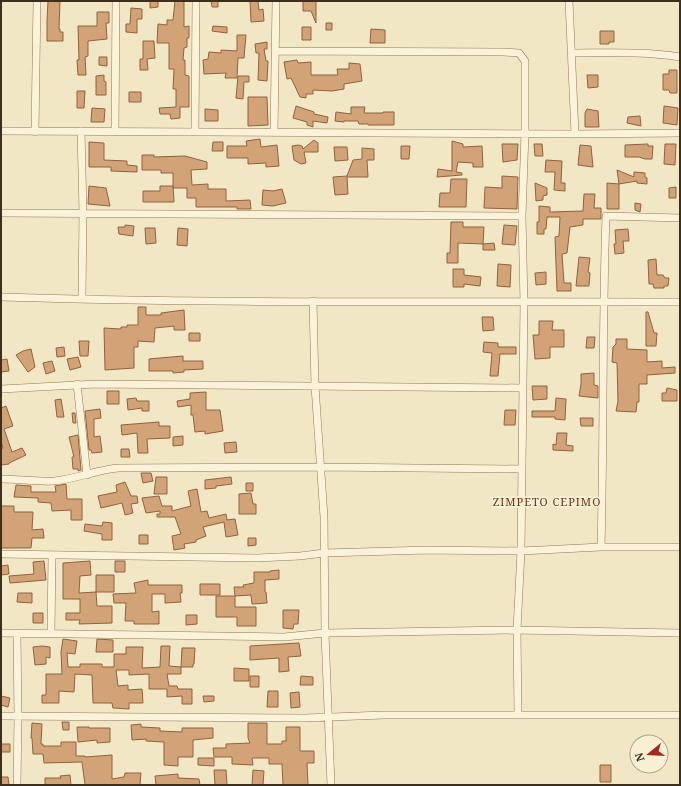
<svg xmlns="http://www.w3.org/2000/svg" width="681" height="786" viewBox="0 0 681 786" font-family="'Noto Serif',serif">
<style>
.building{fill:#d3a378;stroke:#90623d}
.lines{fill:none;stroke-linecap:round;stroke-linejoin:round}
.street-casing{stroke:#8f7859;stroke-width:8}
.street{stroke:#fbf3d9;stroke-width:7}
.labels{text-anchor:middle;dominant-baseline:central;stroke-width:3.5;stroke-linejoin:round;paint-order:stroke}
.neighbourhood-label{font-size:11px;letter-spacing:1px;fill:#6e301a;stroke:#f8f0d5}
</style>
<rect width="100%" height="100%" fill="#f2e7c5"/>
<!-- building -->
<path class="building" d="M48 1H60L59 29H60V32H63V41H47V21Z
M150 1H158V7L150 8Z
M175 1H184V27L189 26V38H187V47L184 48 183 60H185V75L189 76V107H180V118L171 119 170 114H160L159 108 176 107V89H173L174 69H169V43H157L158 24 167 25V20H173Z
M211 1H218V7H212Z
M250 1H258L259 10 263 9 264 21 251 22Z
M303 1H316V23L311 11H303Z
M131 8 142 9V19H137V33L126 32V24H130Z
M97 12H109V23H106L107 39 88 41V56L85 57 86 75H78L77 60H79L78 26H97Z
M326 23H332V30H326Z
M213 26 227 27V33L212 31Z
M302 27H311V40H302Z
M371 29 385 30V43H370Z
M600 31H614V42H609V44H600Z
M237 35H246L244 58H238L237 78H225L226 73 204 74 203 60 208 59 209 52 221 53V50L237 51Z
M143 41H154L155 58 147 59 148 70H140V59H143Z
M267 42V49H264L266 61H268L267 81 258 80 259 53H256L255 44Z
M99 57H107V66L99 65Z
M297 60 298 63 311 62V75H338L337 69H349V63L360 64 362 81 344 84V89L332 91 313 90V94H306V98L300 97 291 78 287 79 284 62Z
M669 70H677V93H670L669 90H663V74H669Z
M104 75V81L106 82V95H96V76Z
M587 75H598V87L588 88Z
M238 76H249V82H244L243 99 236 98Z
M77 91H85L84 108H77Z
M129 92H141V102H129Z
M248 97H267L268 125 248 126Z
M296 106 314 112V114L328 117 327 123 313 121V127L307 125V122L293 118Z
M664 106 678 108 677 125 663 123Z
M351 107H365L364 113H383V112H394V125H368V124H359L358 121H344V122L335 121 336 112 351 114Z
M92 108 105 109 104 122H91Z
M205 109 218 110V121H205Z
M587 109 598 111 599 127H585V113Z
M640 116 641 126 627 123 628 117Z
M260 139 261 147 277 145 279 166 266 167V163L248 164V158H227V146H247L246 141Z
M314 140 318 143V152H304L306 163 301 164 294 160 292 146 298 145 302 146 303 149Z
M452 141 463 144V147L482 146 483 167H473V163L458 162 456 172 462 173V175L437 177 438 169 452 171Z
M89 142 104 143V160L127 161V165L137 166V172L111 171V167H89Z
M213 142H223V151H212Z
M502 144H518L517 160 503 162Z
M534 144H542L543 156H535Z
M648 144V146H653L652 159H645L639 157H625V145Z
M665 144H676L675 165 664 164Z
M580 145 591 146 593 167 578 165Z
M401 146H410L409 159H401Z
M334 147H347L348 160 335 161Z
M362 148 374 149V160H367L368 177H347L348 194 335 195 333 177 347 176 353 160 362 159Z
M142 155H154V157L185 156 207 162V169L191 170 192 185 208 184V189H226V201L250 200 251 209H237V207H196V198H187V188H173V173H161V170H142Z
M546 160 562 161 561 183H565V191L554 190 555 172H545Z
M617 170 634 177V172L645 173V177L647 178V184L637 183V181L619 184Z
M502 176 518 177 517 209 484 208 485 187 502 188Z
M451 179H467L466 207H439L440 193H450Z
M535 183 547 188V195L543 196V200L536 201Z
M607 183 619 184V209H607Z
M89 186 106 188 110 206 88 204Z
M160 186H173L174 202H143V191H160Z
M676 187V198H669V188Z
M282 189 286 203 273 206 262 205 263 190 273 191Z
M584 194H595L594 208H601V219H583V225L570 227 567 253 562 254 564 283H571V291H557L555 237 559 236 560 217H547L546 229H544V234H537V222H539V206L550 207V212L583 211Z
M635 203 641 204 640 212 635 210Z
M451 222H463V227H484L483 244 458 243V263H447V253H450Z
M125 225 134 226 133 236 119 234 118 227H125Z
M504 225 517 226 515 245 502 244Z
M145 228H155L156 243 146 244Z
M178 228 188 229 187 246 177 245Z
M628 229 629 241H623L624 253 615 254 614 244H616L615 230Z
M494 243 495 250H483V244Z
M579 257 590 258 588 272 590 273 589 286H576Z
M656 259 657 275H663L665 278H669L668 286H664V288H654L653 284H649L648 260Z
M498 264 511 265 510 287 497 286Z
M453 269H464V275L481 277 480 286 464 284V287H453Z
M546 272V284L536 285 535 273Z
M138 307H146V315H161V313L184 310 185 330H174V326L155 328 154 342 138 341V347H134V368L105 370 104 328 121 329V327H127V325H138Z
M646 312H648L654 333H657L656 346H646Z
M482 317H493L494 330 483 331Z
M539 321H553L552 330H564V347H550V358L535 359 533 335H539Z
M189 333H200V341H189Z
M587 337H595L594 348H586Z
M616 339H627V349L647 350V362L662 361V368L675 367V373L647 375V384H639V402H637L636 412 616 411 618 401 617 363 612 362 613 347 616 344Z
M79 341H89L88 356H80Z
M484 342 498 343V347H516V354H500L498 376H490L492 353 483 352Z
M64 347 65 356 57 357 56 348Z
M31 349 35 367 28 372 16 355 23 351Z
M183 356V361H203V369L184 370V372L173 373V371H149V359Z
M78 357 81 367 70 370 67 359Z
M7 359 9 371 1 372V360Z
M52 361 55 371 46 374 43 363Z
M594 373V385L598 386V398L579 396 581 384V374Z
M532 386H547V399L533 400Z
M667 388 677 390V401H662V393H666Z
M107 391H119V404H107Z
M206 392V410H220L223 431 205 434V431L195 432 193 415H191V405L178 407 177 401 190 399V393Z
M136 398 137 401H149V411H142V408L128 410 127 399Z
M556 398 566 399 565 420 555 419V417H532V411H555Z
M61 399 64 417H57L55 400Z
M6 406 13 426 4 429 12 452 22 448 26 455 9 463V464L1 465V449L3 448 1 441V408Z
M100 409 101 418 94 419V437L100 436 102 452 92 453 91 450H89L85 411Z
M505 410H516L515 425H504Z
M72 413H75L76 423H73Z
M580 418H593V426H581Z
M159 422V426H170V438L147 439 148 453H138L137 433 122 435 121 425Z
M557 433H567L566 445 573 446V451L553 450V444L556 445Z
M78 435 81 470 78 471V469H73L72 457H74L69 437Z
M183 436V445L173 446V437Z
M236 442 237 452 225 453 224 443Z
M121 449H129L130 457H121Z
M141 473H151L153 481 143 483Z
M156 477H167V494H154Z
M231 477 232 484 216 486V488L205 489V480Z
M125 482 131 496H137L138 503 131 504 133 513 125 515 122 503 101 508 98 496 117 492 116 485Z
M246 483H253V491H246Z
M66 484 67 499H82V520H71V510L52 511 51 503 38 502V498L14 497 16 485 31 486V492H56L55 486Z
M197 489 201 512 207 511 209 518 226 514 227 520 235 519 238 535 226 537 224 522 203 527 206 536 196 540V542L184 544 185 548 174 550 172 536 181 534 175 517H157V514H160V511L146 513 142 498 159 496 162 506H172V511L191 506 188 491Z
M251 493 253 504H256V514H239V494Z
M1 506H14V512H33L32 530 43 529 44 538H32L31 548H1Z
M103 522 112 523V540H102V534L84 531 85 524 102 526Z
M139 535H148V544H139Z
M248 538H256V545L248 546Z
M44 561 46 580 10 583 9 576 34 574 33 562Z
M90 561 91 575 80 576 79 593 96 592 97 606H112V623L79 624 80 620H66V613H80V599H63V563Z
M115 561H125V572H115Z
M8 565 9 574 1 575V566Z
M279 570V579L265 580V592H266L267 603 252 604 251 595 235 596 234 587H244L243 585 254 583V572H270V571Z
M96 575H114V592H96Z
M148 580V585H182V593H180L181 602 165 603V594H152V612L159 611V624H134V621H125L126 603H114L113 594 136 593 134 583Z
M200 584H220V595H200Z
M18 593H32V603L17 602Z
M216 596H235V607H256V626H237V617H216Z
M283 610H299L298 624H294L293 629 283 628Z
M33 613H43V623H33Z
M186 615H197V624L186 625Z
M63 639 77 641 75 654 67 653 68 667H80V664H102V667H114V654H126V647H143L142 668 160 667 161 646H170L169 666 181 667V674H167L169 686H177L178 689H192V704H182V696L167 697V689H149V674L129 675V670H116L118 686 128 685V690L142 689 143 703H129V709L113 708 112 703H93L92 675 75 674 74 692 59 691V703H42V695H46V674H62L61 652Z
M97 639 113 640V652H96Z
M299 643 301 656 288 657 289 671 279 672V658L250 660V646Z
M42 646 50 647V658L46 657V664L35 665 33 647Z
M182 648H195L194 664H193V667H181Z
M234 668 249 669V681H234Z
M250 676H259V687H250Z
M301 676 313 677V685H300Z
M268 691H278V707H267Z
M299 692 300 707 291 708 290 693Z
M1 696 10 698 8 707 1 705Z
M203 696H214V701L204 702Z
M62 722H69V730H63Z
M32 723 42 724 41 744H43V746H61V742H76V756H85V757L112 755V779L124 777 125 773H141L140 785H85L82 762 44 763 43 754H33L32 738H31Z
M248 723H267V744H282V741H286V727H300V751H314V763H307L308 785H283L282 764H269V758H252L253 765 232 764V757H214L213 748H226V744L250 743 248 738Z
M141 724V727L160 728V731L182 732V728H213V738L193 740V757H178V766L164 765V742L146 741V739L132 740 131 725Z
M77 727H89V728H110V742L97 743V740L78 742Z
M1 744H10V752H1Z
M198 758H214V766L198 765Z
M600 765H611V782H600Z
M214 770H226L227 785H215Z
M253 770 264 771 263 785H252Z
M178 774V778L199 779 200 785H156L155 776Z
M70 775 71 785H45V778H61L60 776Z
M1 777H8L9 785H1Z"/>
<g class="lines">
<defs>
<path id="street" d="M569 1 575 134
M275 51 504 52 519 53 525 61V133L522 216 524 302 521 551 517 630 518 715
M571 53C607 53 644 51 680 57
M1 131 575 134 680 133
M81 131 83 212 82 299
M35 132 37 1
M115 132 116 1
M195 132 196 1
M274 133 276 1
M1 213 522 216
M1 297C227 304 454 301 680 302
M313 301 315 386 324 517 325 633 331 785
M77 384 87 475
M1 389 96 384 522 388
M1 479C19 479 36 482 54 481 76 479 96 470 118 468L321 467 521 469
M601 547C604 437 602 326 606 216L680 218
M1 554 257 558 300 556 324 553 428 550 521 551 601 547H680
M1 633 284 637 325 633 517 630 680 633
M51 633 52 555
M1 716 305 718 384 715H680
M17 785 18 717 17 633"/>
</defs>
<!-- street casing -->
<use href="#street" class="street-casing"/>
<!-- street -->
<use href="#street" class="street"/>
</g>
<g class="labels">
<!-- neighbourhood labels -->
<g class="neighbourhood-label">
<text x="547" y="501">ZIMPETO CEPIMO</text>
</g>
</g>
<!-- border -->
<rect width="681" height="786" fill="none" stroke="#3d2f1e" stroke-width="4"/>
<!-- north arrow -->
<g transform="translate(649 754) rotate(252)"><circle r="19" fill="#f8f0d5" stroke="#ada38c"/>
<path d="M0-3L7 15L0 10L-7 15Z" fill="#a32a24"/>
<text y="-6" font-size="11" font-weight="bold" text-anchor="middle" fill="#3d2f1e">N</text>
</g>
</svg>
